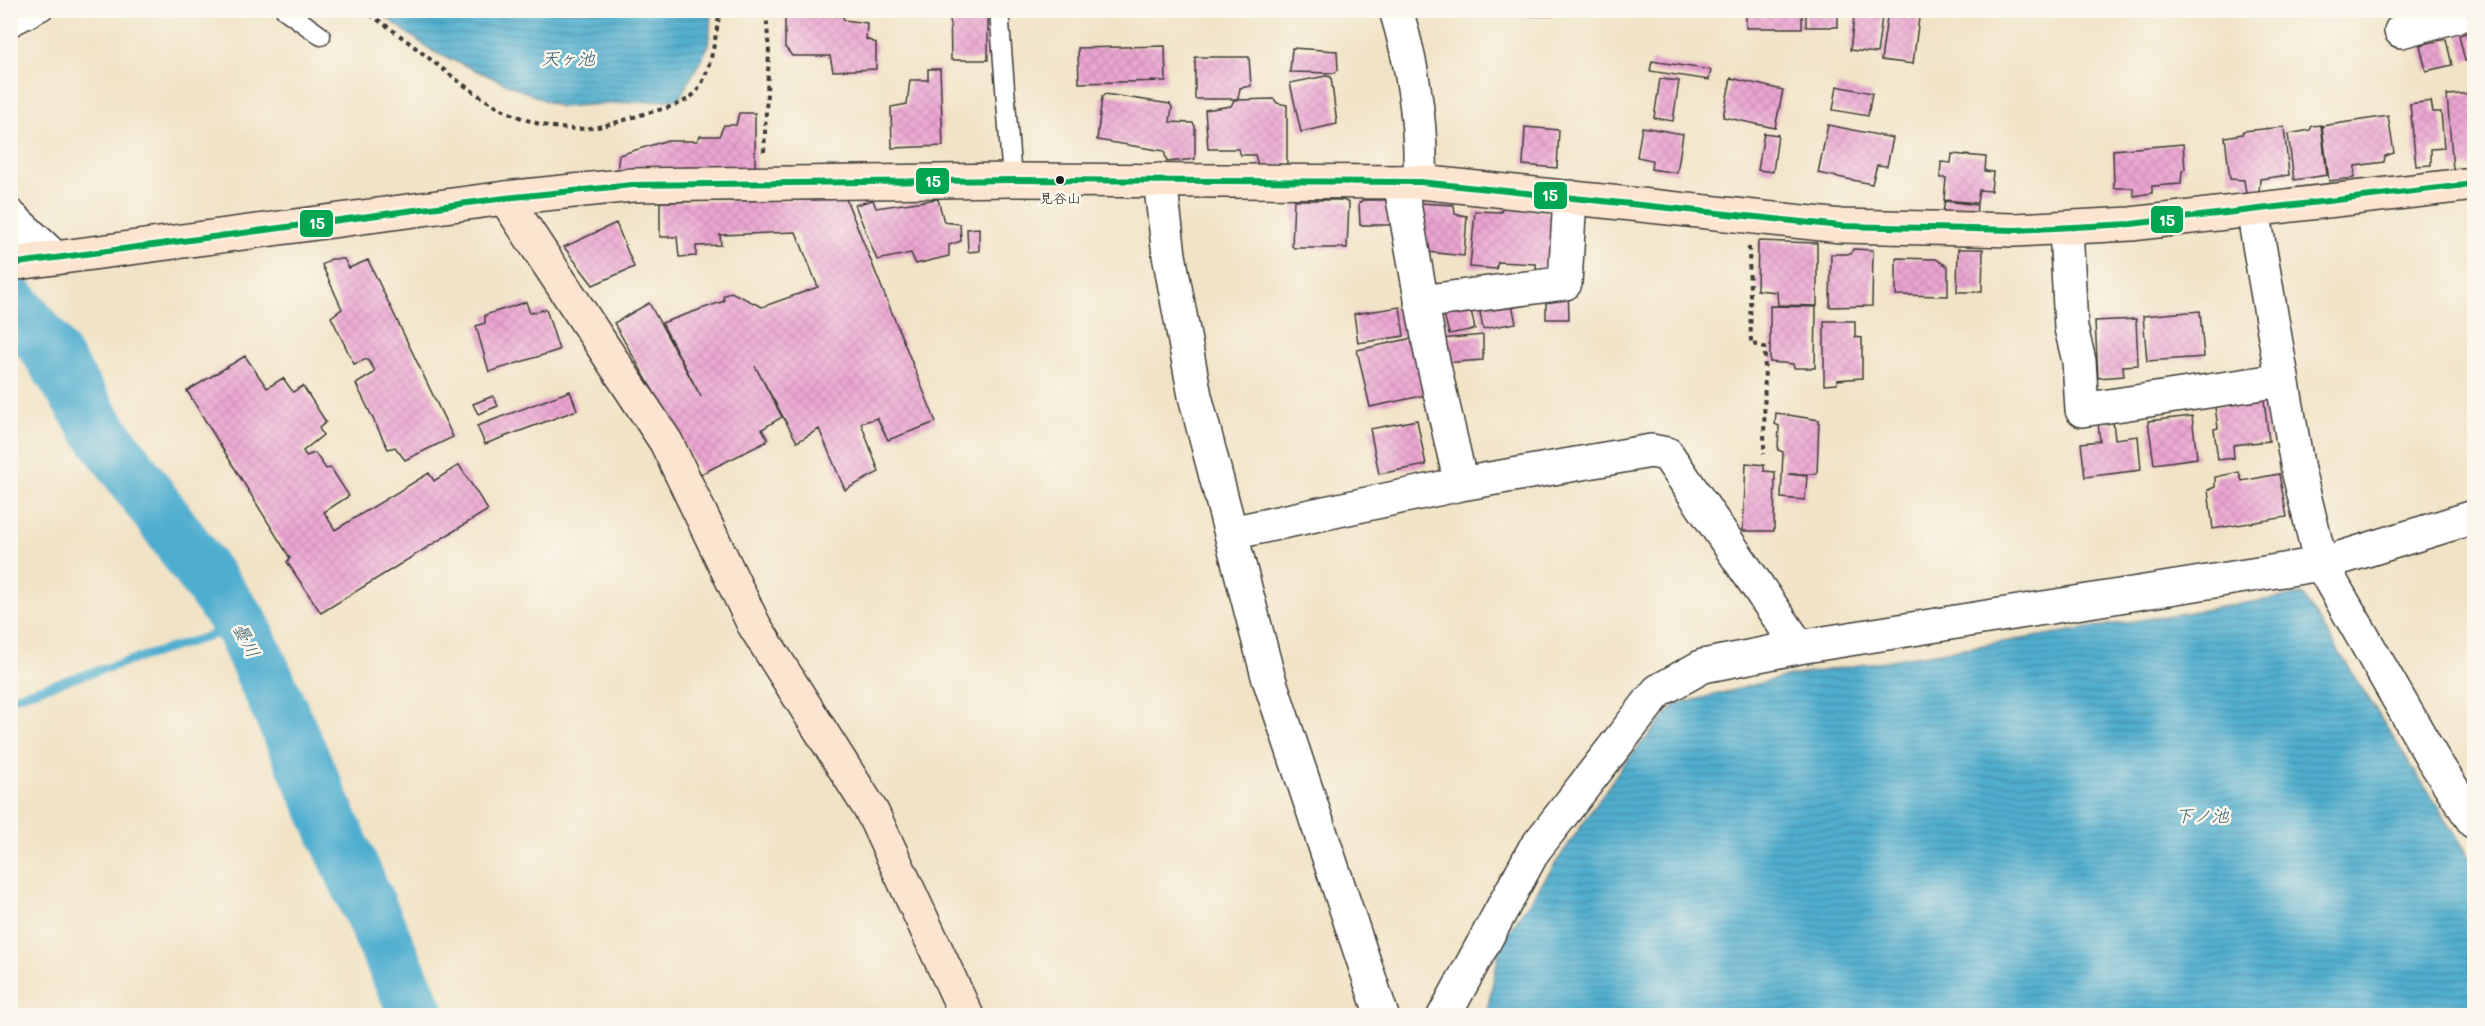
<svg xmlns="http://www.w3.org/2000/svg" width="2485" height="1026" viewBox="0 0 2485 1026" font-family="Mali,'Klee One',sans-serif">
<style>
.water{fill:url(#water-rules);stroke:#366576;stroke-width:1.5}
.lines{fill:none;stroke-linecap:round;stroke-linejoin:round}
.stream{stroke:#50aecf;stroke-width:9}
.river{stroke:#50aecf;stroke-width:56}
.building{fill:url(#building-cross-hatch)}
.lane-casing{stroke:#3c3a36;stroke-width:21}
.street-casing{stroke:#3c3a36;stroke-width:36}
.secondary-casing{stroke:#3c3a36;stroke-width:36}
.path{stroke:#3c3a36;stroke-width:4;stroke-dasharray:4.5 4.5;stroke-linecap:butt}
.lane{stroke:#fff;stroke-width:18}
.street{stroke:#fff;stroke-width:33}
.secondary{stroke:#fce5d0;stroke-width:33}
.bus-1-casing{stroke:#fbf7ec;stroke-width:10}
.bus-1{stroke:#00a651;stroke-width:6}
.bus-dot{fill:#1c1c1c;stroke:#fbf7ec;stroke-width:2}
.labels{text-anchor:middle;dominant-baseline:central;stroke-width:5;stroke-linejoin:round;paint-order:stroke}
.bus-label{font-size:14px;fill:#1c1c1c;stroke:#fbf7ec}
.water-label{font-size:18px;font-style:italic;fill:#335e6d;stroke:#fbf7ec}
.line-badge{stroke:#fbf7ec;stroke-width:2}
.badge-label{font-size:16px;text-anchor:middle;font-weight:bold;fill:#fff}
</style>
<defs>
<pattern id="water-rules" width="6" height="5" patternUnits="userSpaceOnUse" patternTransform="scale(1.5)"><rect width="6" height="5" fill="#50aecf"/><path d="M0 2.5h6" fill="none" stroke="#428da7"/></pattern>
<pattern id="building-cross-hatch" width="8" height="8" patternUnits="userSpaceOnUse" patternTransform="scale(1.5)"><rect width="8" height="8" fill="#eba4d1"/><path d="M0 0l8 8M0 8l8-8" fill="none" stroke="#c98db3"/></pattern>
</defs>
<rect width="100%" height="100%" fill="#fbf7ec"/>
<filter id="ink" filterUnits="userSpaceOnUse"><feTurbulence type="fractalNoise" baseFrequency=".0167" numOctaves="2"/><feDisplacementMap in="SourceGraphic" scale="12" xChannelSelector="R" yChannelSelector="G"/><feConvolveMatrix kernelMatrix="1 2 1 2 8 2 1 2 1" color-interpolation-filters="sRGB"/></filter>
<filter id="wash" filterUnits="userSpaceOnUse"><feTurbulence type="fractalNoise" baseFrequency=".008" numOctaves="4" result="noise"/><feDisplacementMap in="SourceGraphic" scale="24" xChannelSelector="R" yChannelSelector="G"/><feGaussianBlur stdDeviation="1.35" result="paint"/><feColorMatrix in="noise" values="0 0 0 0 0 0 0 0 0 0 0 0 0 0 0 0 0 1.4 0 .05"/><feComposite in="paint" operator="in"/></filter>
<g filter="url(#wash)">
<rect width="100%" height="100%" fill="#f1e3c6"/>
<!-- water -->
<path class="water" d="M377 11H711L709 45 679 99 560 107 434 52Z
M2302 594 2474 864V1015L1486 1016 1501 943 1623 765 1675 705 1785 677Z"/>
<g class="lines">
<!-- stream -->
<path class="stream" d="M10 698 242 626"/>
<!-- river -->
<path class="river" d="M10 302 45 344 94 422 242 626 418 1016"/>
</g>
<g id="blocks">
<!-- building -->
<path class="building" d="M785 10 842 14 844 20 867 23 866 39 876 43V69L833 71 830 56H792L785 47Z
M950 10H988V60H951Z
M1505 10H1552V16L1505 15Z
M1746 10H1802V28H1746Z
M1806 10H1838V27H1806Z
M1855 10H1883L1877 53 1850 50Z
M1888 10H1920L1913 64 1881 60Z
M2474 31V58L2465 61 2459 35Z
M2446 39 2452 65 2426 71 2420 45Z
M1165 46 1166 81 1079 83 1078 48Z
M1292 48 1337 51 1338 70 1335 73 1290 72Z
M1195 57H1249L1251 86 1240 88 1238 99H1195Z
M1652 61 1711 70 1709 80 1650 71Z
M928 69H940L943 146 892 148 891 107 907 104 910 80H928Z
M1326 76 1331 77 1337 124 1301 132 1290 83Z
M1731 78 1783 90 1775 128 1723 117Z
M1660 79 1679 81 1673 121 1654 118Z
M1837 86 1872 93 1868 116 1833 110Z
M2474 93V167L2453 169 2447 95Z
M1105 94 1170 104 1172 107 1170 122 1193 123 1195 126V159L1167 162 1164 151 1097 140 1102 97Z
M1274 99 1277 103 1287 105V166L1259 169 1255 155H1241L1238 149H1208L1205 110 1231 106 1234 100Z
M2431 101 2433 112H2441L2444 148 2431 149V165L2416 166 2410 104Z
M739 113H755V171L617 172 619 155 665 141H697L700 136H719L724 125H736Z
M2388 116 2394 153 2385 156 2384 162 2355 166 2354 178 2329 181 2322 126Z
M1828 125 1893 138 1887 166 1877 165 1872 184 1818 173Z
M2321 125 2327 175 2294 180 2288 134 2310 130 2312 126Z
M1525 127 1559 130 1557 168 1523 165Z
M1642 127 1683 134 1677 173 1651 169 1652 160 1637 157Z
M2284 127 2289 175 2260 179 2259 193 2246 194 2244 180 2230 179 2225 137 2242 134 2243 131Z
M1764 133 1778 135 1773 172 1758 170Z
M2183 144 2185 169 2182 171 2181 184 2152 186V193L2134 196 2133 188H2114L2113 150Z
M1952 154 1986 157 1985 171 1993 172 1991 191 1979 190 1977 203 1944 200 1946 178H1940L1941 162 1951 163Z
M846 199 936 422 888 440 877 418 861 423 879 472 845 490 819 429 797 442 755 366 782 417 762 429 768 439 766 442 701 474 614 323 649 303 701 397 662 323 724 301 723 296 731 292 762 307 818 287 796 232 720 235 721 245 696 246V256L679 257 677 237H660V202Z
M938 199 944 222 960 224 961 241 949 245V256L916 264 911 253 877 260 855 205 873 200 876 208Z
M1294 200H1343L1349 203 1347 248H1294L1292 246Z
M1363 200H1390L1393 225H1360L1359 203Z
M1945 201 1977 205 1976 215 1943 212Z
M1419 203 1454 205 1455 214 1467 216 1464 256 1419 251Z
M1503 207 1563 213 1559 273 1537 274 1536 264 1498 262 1496 269 1470 267 1475 211 1501 212Z
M616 223 634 267 593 285 564 247Z
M979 228V251L968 252 967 229Z
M1758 241 1817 243V306L1778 305 1777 292 1757 290Z
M1853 249 1873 250 1872 306 1830 307 1831 254H1851Z
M1958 249H1983L1982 292H1957Z
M1896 258 1936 259 1948 267V296L1896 295Z
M331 259H344L349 268 368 260 453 437 405 460 395 447 388 449 356 384 374 373V369L367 359 354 364 331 317 342 309 322 265Z
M1568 288 1569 319H1546V292Z
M1510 295 1516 323 1483 329 1478 301Z
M1469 301 1475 329 1449 334 1442 306Z
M526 302 530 313 546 309 559 350 489 372 476 326 485 323V315Z
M1770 306 1816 307 1815 368H1794L1793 364 1770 362Z
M1400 307 1404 336 1358 343 1354 314Z
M2200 311 2204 357 2147 361 2143 316Z
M2136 319 2138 365 2123 366 2124 376 2098 378 2095 321Z
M1824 321H1855V337L1862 338V378L1837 380V384L1824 385Z
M1483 335V360L1443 363 1440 339Z
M1418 337 1431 394 1370 407 1357 350Z
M245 356 267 388 283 378 293 392 303 386 326 422 319 428 323 435 303 451 306 456 315 453 326 469 331 468 349 496 324 512 335 530 429 473 434 481 459 465 488 510 321 613 287 562 290 558 187 391Z
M570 391 577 410 485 444 477 426Z
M493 396 498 406 478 414 473 404Z
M2264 400 2269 441 2233 445 2234 458 2218 460 2214 429 2218 428 2215 407Z
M1776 413 1819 420 1817 474H1788L1807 476 1805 500 1781 498 1783 452 1778 450 1779 426 1775 424Z
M2192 416 2197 458 2154 464 2148 421Z
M1417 420 1426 465 1379 474 1370 429Z
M2113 422 2115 439 2138 436 2141 470 2085 477 2081 443 2100 441 2098 423Z
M1746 463 1764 465V471L1775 472 1774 531H1743Z
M2239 472 2242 481 2279 474 2287 517 2213 529 2208 490 2215 487V477Z"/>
</g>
</g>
<g filter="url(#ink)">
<use href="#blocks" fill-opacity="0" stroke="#3c3a36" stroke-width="1.5"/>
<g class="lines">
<defs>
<path id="lane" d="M285 10 321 36
M999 10 1012 180
M10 28 44 10"/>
<path id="street" d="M1396 10C1413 66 1422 124 1420 182
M2401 31 2474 11
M1160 180 1169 255 1195 396 1268 676 1382 1016
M1400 182 1431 353 1461 484
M2253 210 2298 470 2321 564 2433 759 2474 822
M10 216 54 257
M2066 228 2071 328 2079 361 2082 410 2282 380
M1421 302 1565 283 1570 197
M1231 533 1461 484 1651 451 1667 454 1799 647
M1444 1016 1534 850 1658 691 1703 666 1799 647 2321 564 2474 517"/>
<path id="secondary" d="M505 198 666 442 754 625 872 812 967 1016
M10 264 505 198 632 185 1012 180 1420 182 1841 226 2015 230 2131 224 2474 184"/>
</defs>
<!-- lane casing -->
<use href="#lane" class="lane-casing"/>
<!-- street casing -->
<use href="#street" class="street-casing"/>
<!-- secondary casing -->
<use href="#secondary" class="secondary-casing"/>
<!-- path -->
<path class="path" d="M362 10C433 51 490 129 578 129 598 129 622 121 640 115 656 110 684 106 695 93 711 76 716 33 720 10
M764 152 769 53 766 10
M1749 247 1751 343 1765 348 1764 454"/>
<!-- lane -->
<use href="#lane" class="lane"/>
<!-- street -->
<use href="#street" class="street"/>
<!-- secondary -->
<use href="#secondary" class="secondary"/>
<defs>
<path id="bus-1" d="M10 264 505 198 632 185 1012 180 1420 182 1841 226 2015 230 2131 224 2474 184"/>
</defs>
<!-- bus-1 casing -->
<use href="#bus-1" class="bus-1-casing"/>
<!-- bus-1 -->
<use href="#bus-1" class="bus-1"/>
</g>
</g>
<!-- markers -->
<circle class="bus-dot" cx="1060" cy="180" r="5"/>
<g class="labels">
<!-- bus labels -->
<g class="bus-label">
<text x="1060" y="197">見谷山</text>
</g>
<!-- water labels -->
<g class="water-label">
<text x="568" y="58">天ヶ池</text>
<text transform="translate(247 640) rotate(63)">曇川</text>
<text x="2202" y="815">下ノ池</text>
</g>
</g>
<g class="line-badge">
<rect x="915" y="167" width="35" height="28" rx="6" fill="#00a651"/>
<rect x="1533" y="181" width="35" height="29" rx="6" fill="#00a651"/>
<rect x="2150" y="205" width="34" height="29" rx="6" fill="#00a651"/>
<rect x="299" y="209" width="35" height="29" rx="6" fill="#00a651"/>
</g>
<g class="badge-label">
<text x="933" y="187">15</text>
<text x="1550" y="201">15</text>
<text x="2167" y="226">15</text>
<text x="317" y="229">15</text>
</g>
<!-- margin -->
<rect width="2485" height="1026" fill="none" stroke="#fbf7ec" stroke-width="36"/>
</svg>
